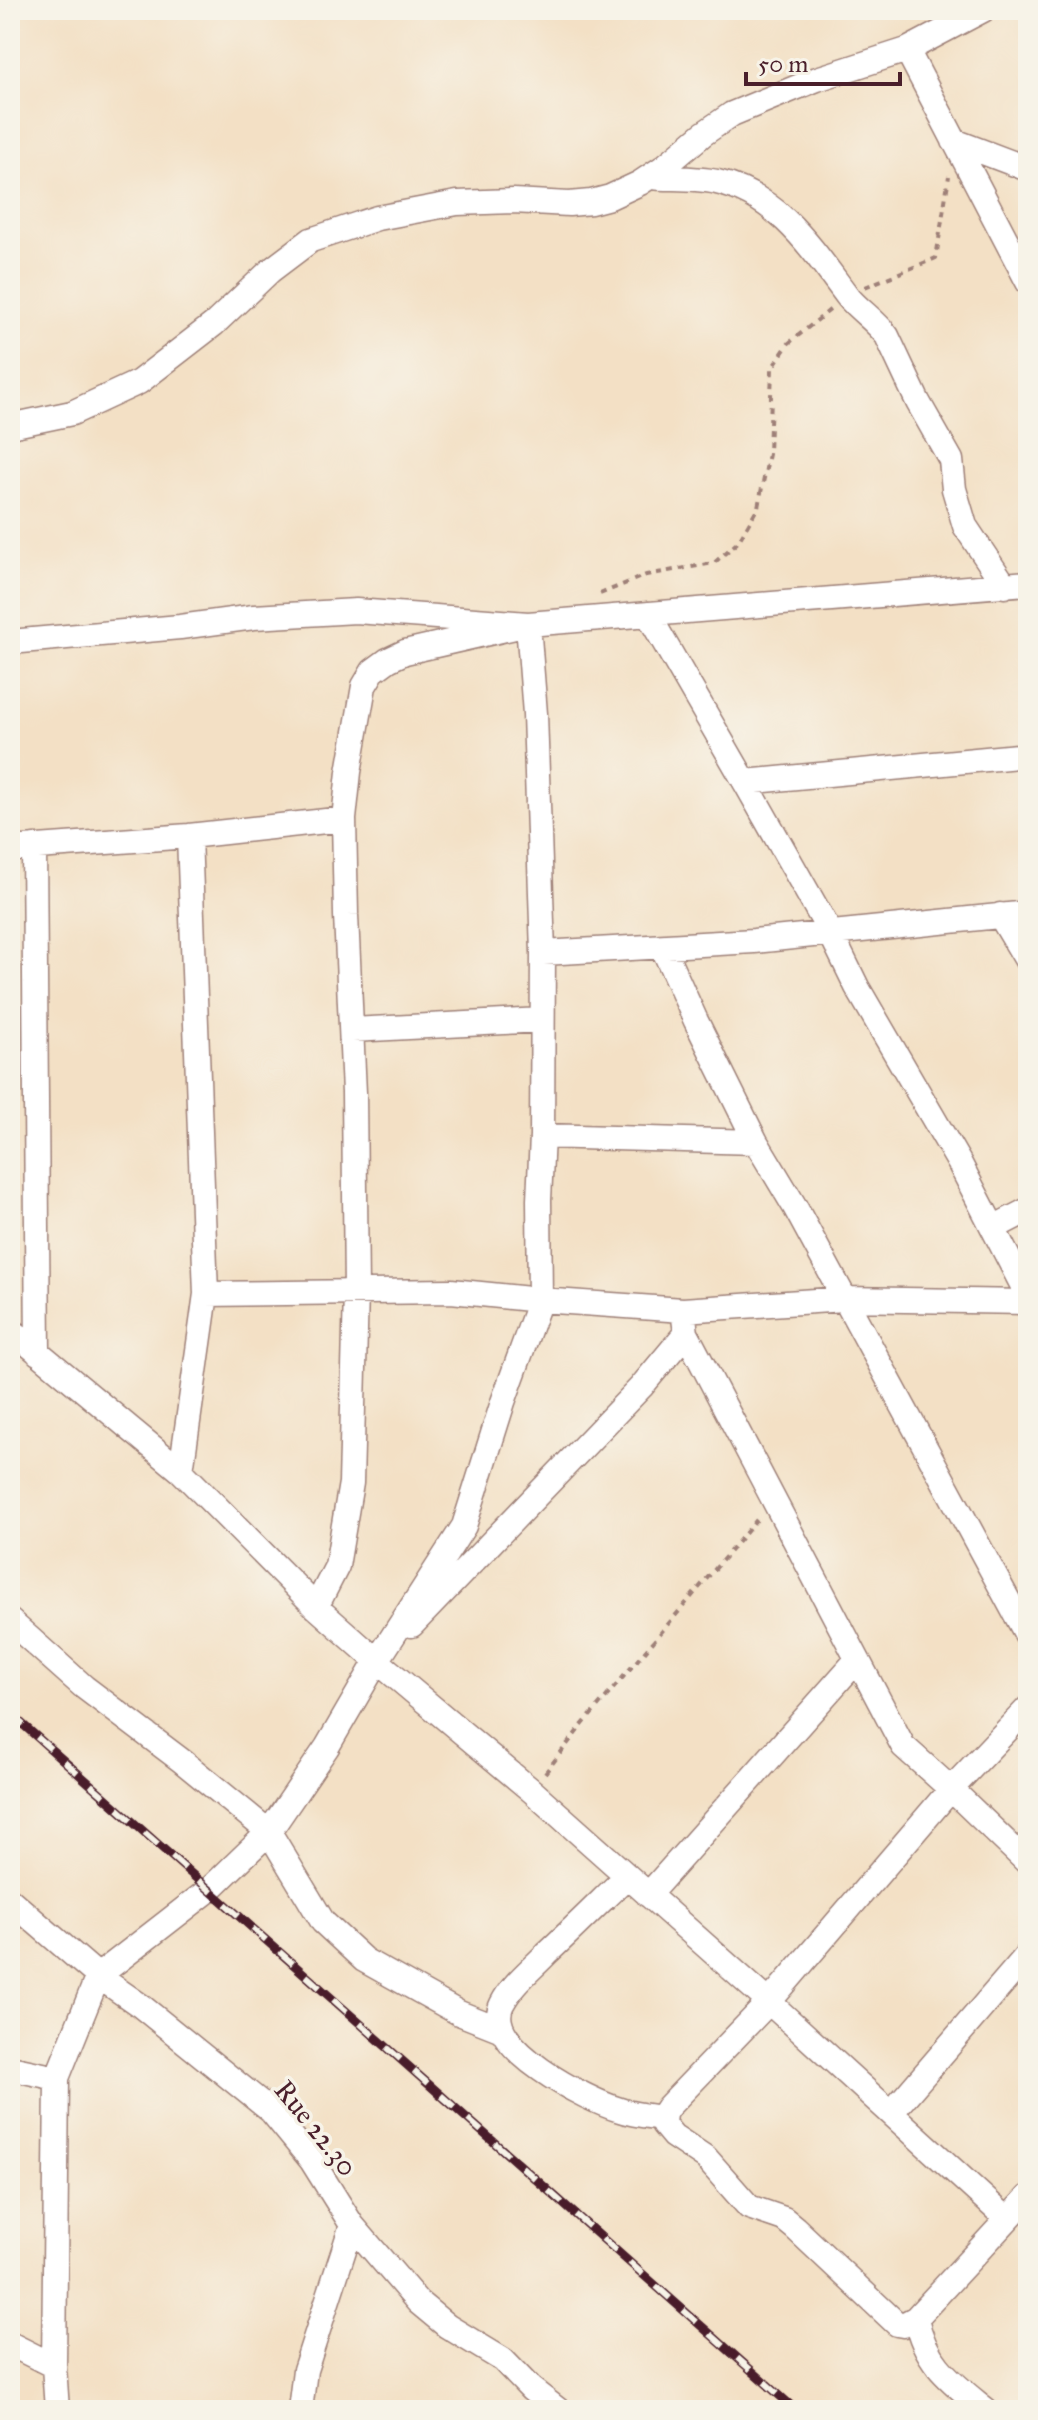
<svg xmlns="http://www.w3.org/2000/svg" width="1038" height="2420" viewBox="0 0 1038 2420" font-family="'IM FELL Great Primer',serif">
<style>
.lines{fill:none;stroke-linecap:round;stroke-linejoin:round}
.minor-casing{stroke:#9e8078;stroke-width:27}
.path{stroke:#9e8078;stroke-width:4;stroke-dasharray:6 6;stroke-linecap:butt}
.minor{stroke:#fff;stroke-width:24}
.rail-casing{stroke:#4a1f2b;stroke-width:9}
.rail{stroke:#f7f3e8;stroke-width:6;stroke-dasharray:18;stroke-linecap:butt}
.labels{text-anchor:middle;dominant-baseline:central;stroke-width:7;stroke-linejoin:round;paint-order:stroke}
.street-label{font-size:28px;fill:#4a1f2b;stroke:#f7f3e8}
</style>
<rect width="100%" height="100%" fill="#f7f3e8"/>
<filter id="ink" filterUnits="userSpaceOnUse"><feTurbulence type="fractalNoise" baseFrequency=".0125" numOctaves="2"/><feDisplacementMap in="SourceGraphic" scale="16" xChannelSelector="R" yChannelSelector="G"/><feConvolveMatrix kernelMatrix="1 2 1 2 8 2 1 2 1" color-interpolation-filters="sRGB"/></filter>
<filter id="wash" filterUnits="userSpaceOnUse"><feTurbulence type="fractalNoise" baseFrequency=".006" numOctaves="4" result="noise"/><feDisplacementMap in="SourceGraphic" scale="32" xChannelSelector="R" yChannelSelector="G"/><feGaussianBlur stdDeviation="1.8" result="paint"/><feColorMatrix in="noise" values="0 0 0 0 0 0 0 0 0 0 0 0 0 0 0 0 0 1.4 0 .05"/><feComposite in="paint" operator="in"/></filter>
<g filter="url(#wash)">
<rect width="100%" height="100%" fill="#f3e0c5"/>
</g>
<g filter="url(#ink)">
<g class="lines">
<defs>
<path id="minor" d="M907 50 1028 282
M954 141 1028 169
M649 177C671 179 695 177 717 182 779 196 812 249 848 297 860 311 876 321 887 336L918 402 951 460 954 489 965 526 1005 586
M10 426 72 413 139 382 214 324 270 271 311 240 377 218 457 203 513 201 569 204 591 202 610 197 640 183 664 167 703 134 732 114 817 79 907 50 983 10
M648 614 745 782 831 934 857 987 960 1164 1028 1296
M10 642 180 627 254 617 356 611 528 624 535 714 543 953 542 1136 539 1200 540 1300 503 1402 464 1526 377 1661 327 1747 269 1832 210 1889 98 1976 57 2078 54 2366 57 2410
M745 782 1028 755
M34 847 38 1353
M10 849 189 836 344 819
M1000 915 1028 962
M663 948 696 1021 756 1142 795 1207 1028 1637
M543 953 754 941 1028 913
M352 1030 541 1020
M542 1136 756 1142
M993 1228 1028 1210
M206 1294 451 1291 540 1300 683 1310 844 1299 1028 1302
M683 1310 686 1333 903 1746 951 1789 1028 1863
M10 1329 181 1471 316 1607 377 1661 532 1791 769 2002 1007 2219
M181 1471 206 1294 189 836
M316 1607 337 1566 351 1483 356 1292 354 1093 346 915 344 819 349 772 364 686 373 671 388 660 405 652 528 624 1028 583
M10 1621 84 1687 182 1761 269 1832 323 1922 364 1960 459 2013 502 2030
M412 1625 641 1387 686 1333
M1028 1708 951 1789 769 2002 668 2107 664 2113 663 2124 673 2136 706 2158 749 2207 784 2219 795 2228 897 2324 903 2325 916 2318 1028 2197
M627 1876C600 1902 574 1928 547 1953 532 1969 512 1984 502 2004 480 2047 589 2101 620 2110 634 2115 649 2116 663 2118
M648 1895 856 1661
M10 1900 98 1976 141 2006 271 2111 312 2161 352 2225 418 2302 447 2326 503 2360 531 2389 558 2410
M10 2068 57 2078
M892 2112 1028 1954
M916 2318C925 2364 952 2382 986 2410
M10 2344 54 2366
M300 2410 305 2370 352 2225"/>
</defs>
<!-- minor casing -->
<use href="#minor" class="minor-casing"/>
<!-- path -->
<path class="path" d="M865 287 936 258 949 176
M600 594 646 575 714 563 738 542 758 507 769 454 772 368 789 343 831 309
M545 1773 579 1729 760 1516"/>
<!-- minor -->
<use href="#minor" class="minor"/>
<defs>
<path id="rail" d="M10 1713 796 2410"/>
</defs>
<!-- rail casing -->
<use href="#rail" class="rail-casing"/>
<!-- rail -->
<use href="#rail" class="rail"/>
</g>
</g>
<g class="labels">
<!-- street labels -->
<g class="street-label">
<text transform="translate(316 2128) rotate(51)">Rue 22.30</text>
</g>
</g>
<!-- margin -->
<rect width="1038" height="2420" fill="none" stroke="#f7f3e8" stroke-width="40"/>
<!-- scale -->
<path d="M746 72v12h154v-12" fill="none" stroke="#4a1f2b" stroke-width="4"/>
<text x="758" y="72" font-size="24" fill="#4a1f2b" stroke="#f7f3e8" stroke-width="6" paint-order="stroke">50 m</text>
</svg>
